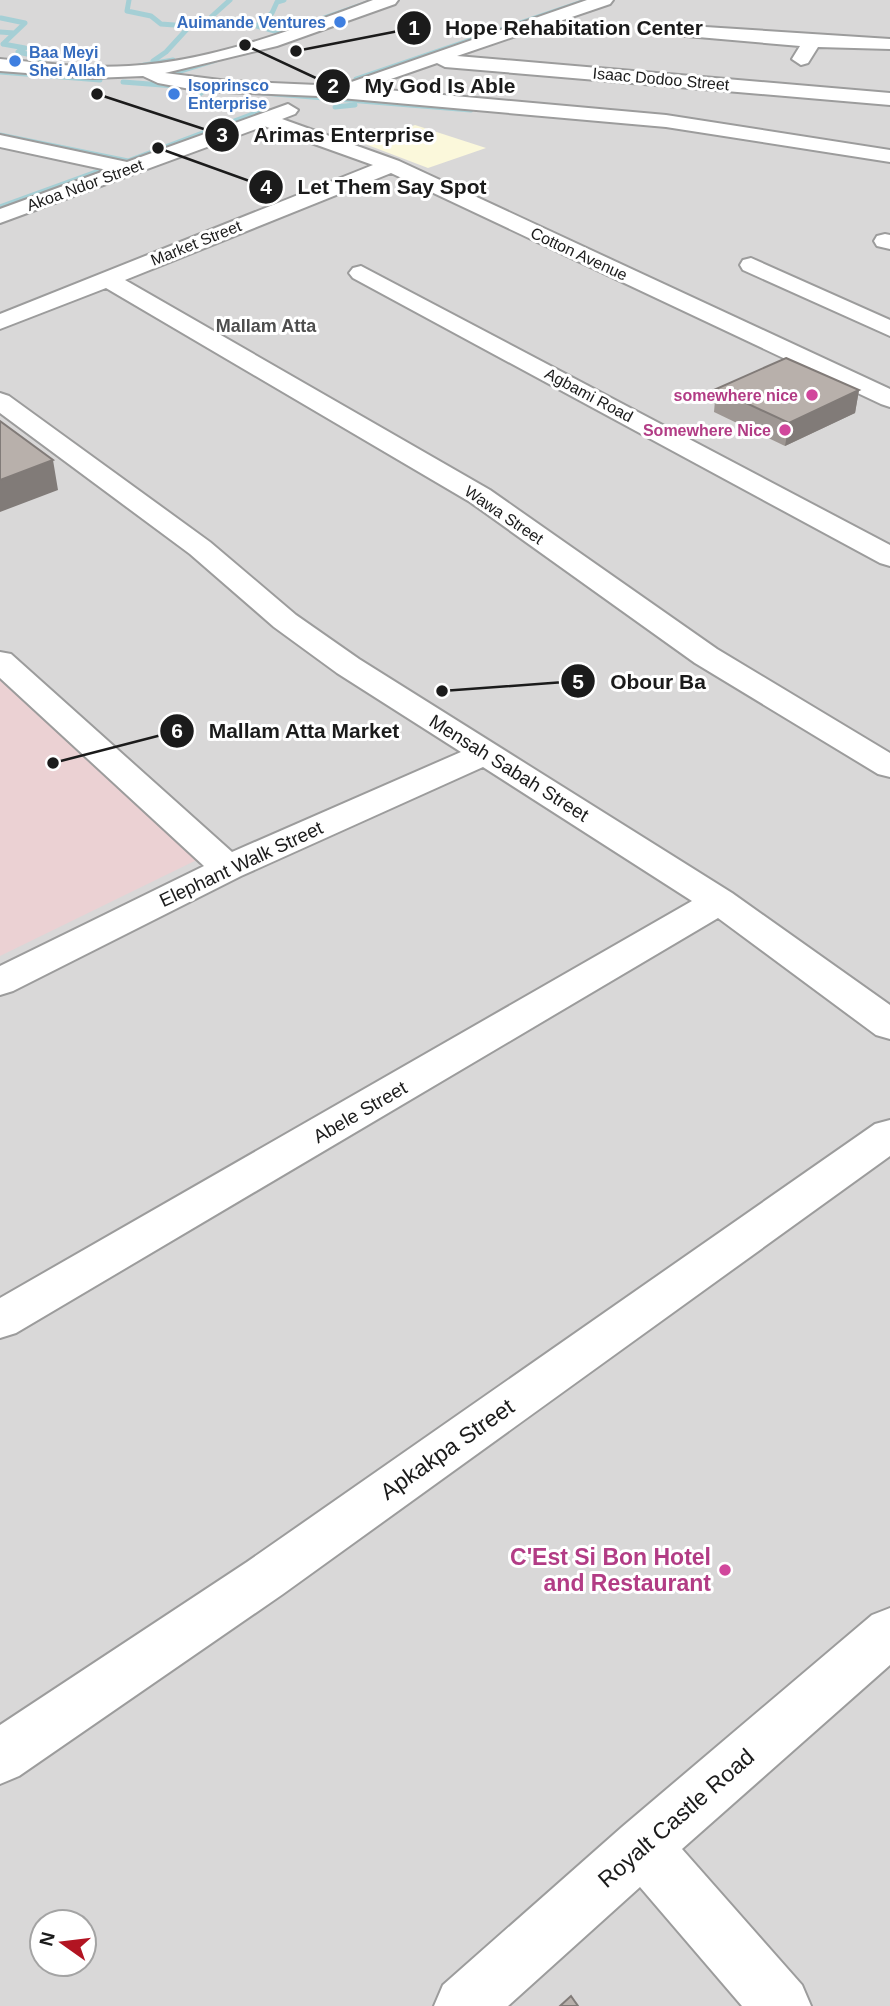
<svg xmlns="http://www.w3.org/2000/svg" width="890" height="2006" viewBox="0 0 890 2006" font-family="Helvetica,sans-serif">
<style>
.residential{fill:#d9d8d8;fill-rule:evenodd}
.commercial{fill:#ebd1d3}
.education{fill:#fbf8db}
.lines{fill:none;stroke-linecap:round;stroke-linejoin:round}
.stream{stroke:#a5cfd5;stroke-width:5}
.minor-casing{stroke:#9c9c9c;stroke-width:4}
.minor{fill:#fff;fill-rule:evenodd}
.wall{fill:#9e9793}
.shaded-wall{fill:#817b78}
.building{fill:#b8b0ab;stroke:#817b78;stroke-width:2}
.shop-dot{fill:#3f7fe0;stroke:#fff;stroke-width:2.5}
.hotel-dot{fill:#d1479c;stroke:#fff;stroke-width:2.5}
.labels{text-anchor:middle;dominant-baseline:central;stroke-width:6;stroke-linejoin:round;paint-order:stroke}
.far-shop-label{font-size:16px;font-weight:bold;fill:#366cbe;stroke:#fff;text-anchor:start}
.far-street-label{font-size:16px;fill:#1b1b1b;stroke:#fff}
.far-hotel-label{font-size:16px;font-weight:bold;fill:#b23c85;stroke:#fff;text-anchor:end}
.far-neighbourhood-label{font-size:18px;font-weight:bold;fill:#4e4e4e;stroke:#fff}
.street-label{font-size:19px;fill:#1b1b1b;stroke:#fff}
.near-street-label{font-size:23px;fill:#1b1b1b;stroke:#fff}
.near-hotel-label{font-size:23px;font-weight:bold;fill:#b23c85;stroke:#fff;text-anchor:end}
.leader{fill:none;stroke:#1b1b1b;stroke-width:2.5}
.callout-dot{fill:#1b1b1b;stroke:#fff;stroke-width:2.5}
.mark-label{font-size:21px;text-anchor:middle;font-weight:bold;fill:#fff}
.callout-label{font-size:21px;text-anchor:middle;font-weight:bold;fill:#1b1b1b;stroke:#fff;stroke-width:6;stroke-linejoin:round;paint-order:stroke}
</style>
<rect width="100%" height="100%" fill="#ebe7e1"/>
<!-- residential -->
<path class="residential" d="M0 0H890V2006H0ZM42 1922H84V1964H42Z"/>
<!-- commercial -->
<path class="commercial" d="M0 672 211 853 0 956Z"/>
<!-- education -->
<path class="education" d="M415 125 486 148 428 168 365 144Z"/>
<g class="lines">
<!-- stream -->
<path class="stream" d="M129 0 127 11 151 16 161 24 200 27 230 0
M1 18 25 23 3 44
M295 28 376 0
M0 32 14 33
M282 33 257 26 272 13 277 2 284 0
M3 44 25 48 18 52 45 58 37 64
M153 61 166 52 188 28
M139 66 173 60
M0 72 100 80
M177 72 216 60
M356 79 588 0
M123 82 188 87
M263 93 471 110
M194 98 207 89
M335 107 355 105
M0 135 128 161 264 110
M0 207 107 168"/>
<defs>
<path id="minor" d="M373 0H398L395 4 277 46 165 73 228 81 340 86 587 0H613L610 4 457 56 890 93V105L445 67 437 63 365 88 666 115 890 150V162L666 127 318 96 201 91 158 83 143 76 93 78 0 71V59C43 63 86 69 129 66 213 61 295 29 373 0Z
M658 24 890 39V49L818 47 808 63 801 65 792 59 800 46 652 33 649 29Z
M288 104 298 110 295 114 282 119 399 161 890 389V407L881 404 391 173 125 280 490 490 717 649 890 753V777L878 774 695 663 470 502 106 288 0 329V314L373 165 264 126 0 223V209L107 170 0 147V135L127 162Z
M885 234 890 235V249L877 246 874 241 877 236Z
M751 258 890 320V336L743 270 740 265 743 260Z
M361 266 890 545V566L880 563 353 278 349 273 353 268Z
M0 393 9 396 210 542 296 615 359 659 732 893 890 1005V1039L876 1035 718 918 16 1333 0 1338V1298L692 901 483 767 241 876 13 991 0 995V966L204 866 0 678V652L11 654 232 852 461 752 337 673 274 627 190 554 0 413Z
M890 1120V1156L283 1594 19 1776 0 1784V1725L247 1562 875 1124Z
M890 1608V1665L682 1849 802 1985 811 2006H742L640 1887 508 2006H434L443 1985 622 1827 872 1615Z"/>
</defs>
<!-- minor casing -->
<use href="#minor" class="minor-casing"/>
<!-- minor -->
<use href="#minor" class="minor"/>
</g>
<!-- wall -->
<path class="wall" d="M716 389 859 390 855 413 785 446 714 412Z"/>
<!-- shaded-wall -->
<path class="shaded-wall" d="M859 390 855 413 785 446 789 423Z
M53 460 58 490 0 512V480Z"/>
<!-- building -->
<path class="building" d="M786 358 859 390 789 423 716 389Z
M0 421 53 460 0 480Z
M571 1996 578 2006H560Z"/>
<!-- markers -->
<g class="shop-dot">
<circle cx="340" cy="22" r="7"/>
<circle cx="15" cy="61" r="7"/>
<circle cx="174" cy="94" r="7"/>
</g>
<g class="hotel-dot">
<circle cx="812" cy="395" r="7"/>
<circle cx="785" cy="430" r="7"/>
<circle cx="725" cy="1570" r="7"/>
</g>
<g class="labels">
<!-- far-shop labels -->
<g class="far-shop-label">
<text x="326" y="22" text-anchor="end">Auimande Ventures</text>
<text x="29" y="52">Baa Meyi<tspan x="29" dy="18">Shei Allah</tspan></text>
<text x="188" y="85">Isoprinsco<tspan x="188" dy="18">Enterprise</tspan></text>
</g>
<!-- far-street labels -->
<g class="far-street-label">
<text transform="translate(661 79) rotate(5)">Isaac Dodoo Street</text>
<text transform="translate(85 185) rotate(-20)">Akoa Ndor Street</text>
<text transform="translate(196 243) rotate(-22)">Market Street</text>
<text transform="translate(579 254) rotate(25)">Cotton Avenue</text>
<text transform="translate(589 395) rotate(28)">Agbami Road</text>
<text transform="translate(504 515) rotate(34)">Wawa Street</text>
</g>
<!-- far-hotel labels -->
<g class="far-hotel-label">
<text x="798" y="395">somewhere nice</text>
<text x="771" y="430">Somewhere Nice</text>
</g>
<!-- far-neighbourhood labels -->
<g class="far-neighbourhood-label">
<text x="266" y="326">Mallam Atta</text>
</g>
<!-- street labels -->
<g class="street-label">
<text transform="translate(509 768) rotate(32)">Mensah Sabah Street</text>
<text transform="translate(241 864) rotate(-25)">Elephant Walk Street</text>
<text transform="translate(360 1112) rotate(-30)">Abele Street</text>
</g>
<!-- near-street labels -->
<g class="near-street-label">
<text transform="translate(447 1449) rotate(-35)">Apkakpa Street</text>
<text transform="translate(676 1818) rotate(-41)">Royalt Castle Road</text>
</g>
<!-- near-hotel labels -->
<g class="near-hotel-label">
<text x="711" y="1557">C'Est Si Bon Hotel<tspan x="711" dy="26">and Restaurant</tspan></text>
</g>
</g>
<!-- callouts -->
<path class="leader" d="M296 51L414 28M245 45L333 86M97 94L222 135M158 148L266 187M442 691L578 681M53 763L177 731"/>
<g class="callout-dot">
<circle cx="296" cy="51" r="7"/>
<circle cx="245" cy="45" r="7"/>
<circle cx="97" cy="94" r="7"/>
<circle cx="158" cy="148" r="7"/>
<circle cx="442" cy="691" r="7"/>
<circle cx="53" cy="763" r="7"/>
<circle cx="414" cy="28" r="18"/>
<circle cx="333" cy="86" r="18"/>
<circle cx="222" cy="135" r="18"/>
<circle cx="266" cy="187" r="18"/>
<circle cx="578" cy="681" r="18"/>
<circle cx="177" cy="731" r="18"/>
</g>
<g class="mark-label">
<text x="414" y="35">1</text>
<text x="333" y="93">2</text>
<text x="222" y="142">3</text>
<text x="266" y="194">4</text>
<text x="578" y="689">5</text>
<text x="177" y="738">6</text>
</g>
<g class="callout-label">
<text x="574" y="35">Hope Rehabitation Center</text>
<text x="440" y="93">My God Is Able</text>
<text x="344" y="142">Arimas Enterprise</text>
<text x="392" y="194">Let Them Say Spot</text>
<text x="658" y="689">Obour Ba</text>
<text x="304" y="738">Mallam Atta Market</text>
</g>
<!-- north arrow -->
<g transform="translate(63 1943) rotate(284)"><circle r="33" fill="#ffffff" stroke="#a4a4a4" stroke-width="2"/>
<path d="M0-5L12 26L0 18L-12 26Z" fill="#b21422"/>
<text y="-10" font-size="19" font-weight="bold" text-anchor="middle" fill="#1b1b1b">N</text>
</g>
</svg>
